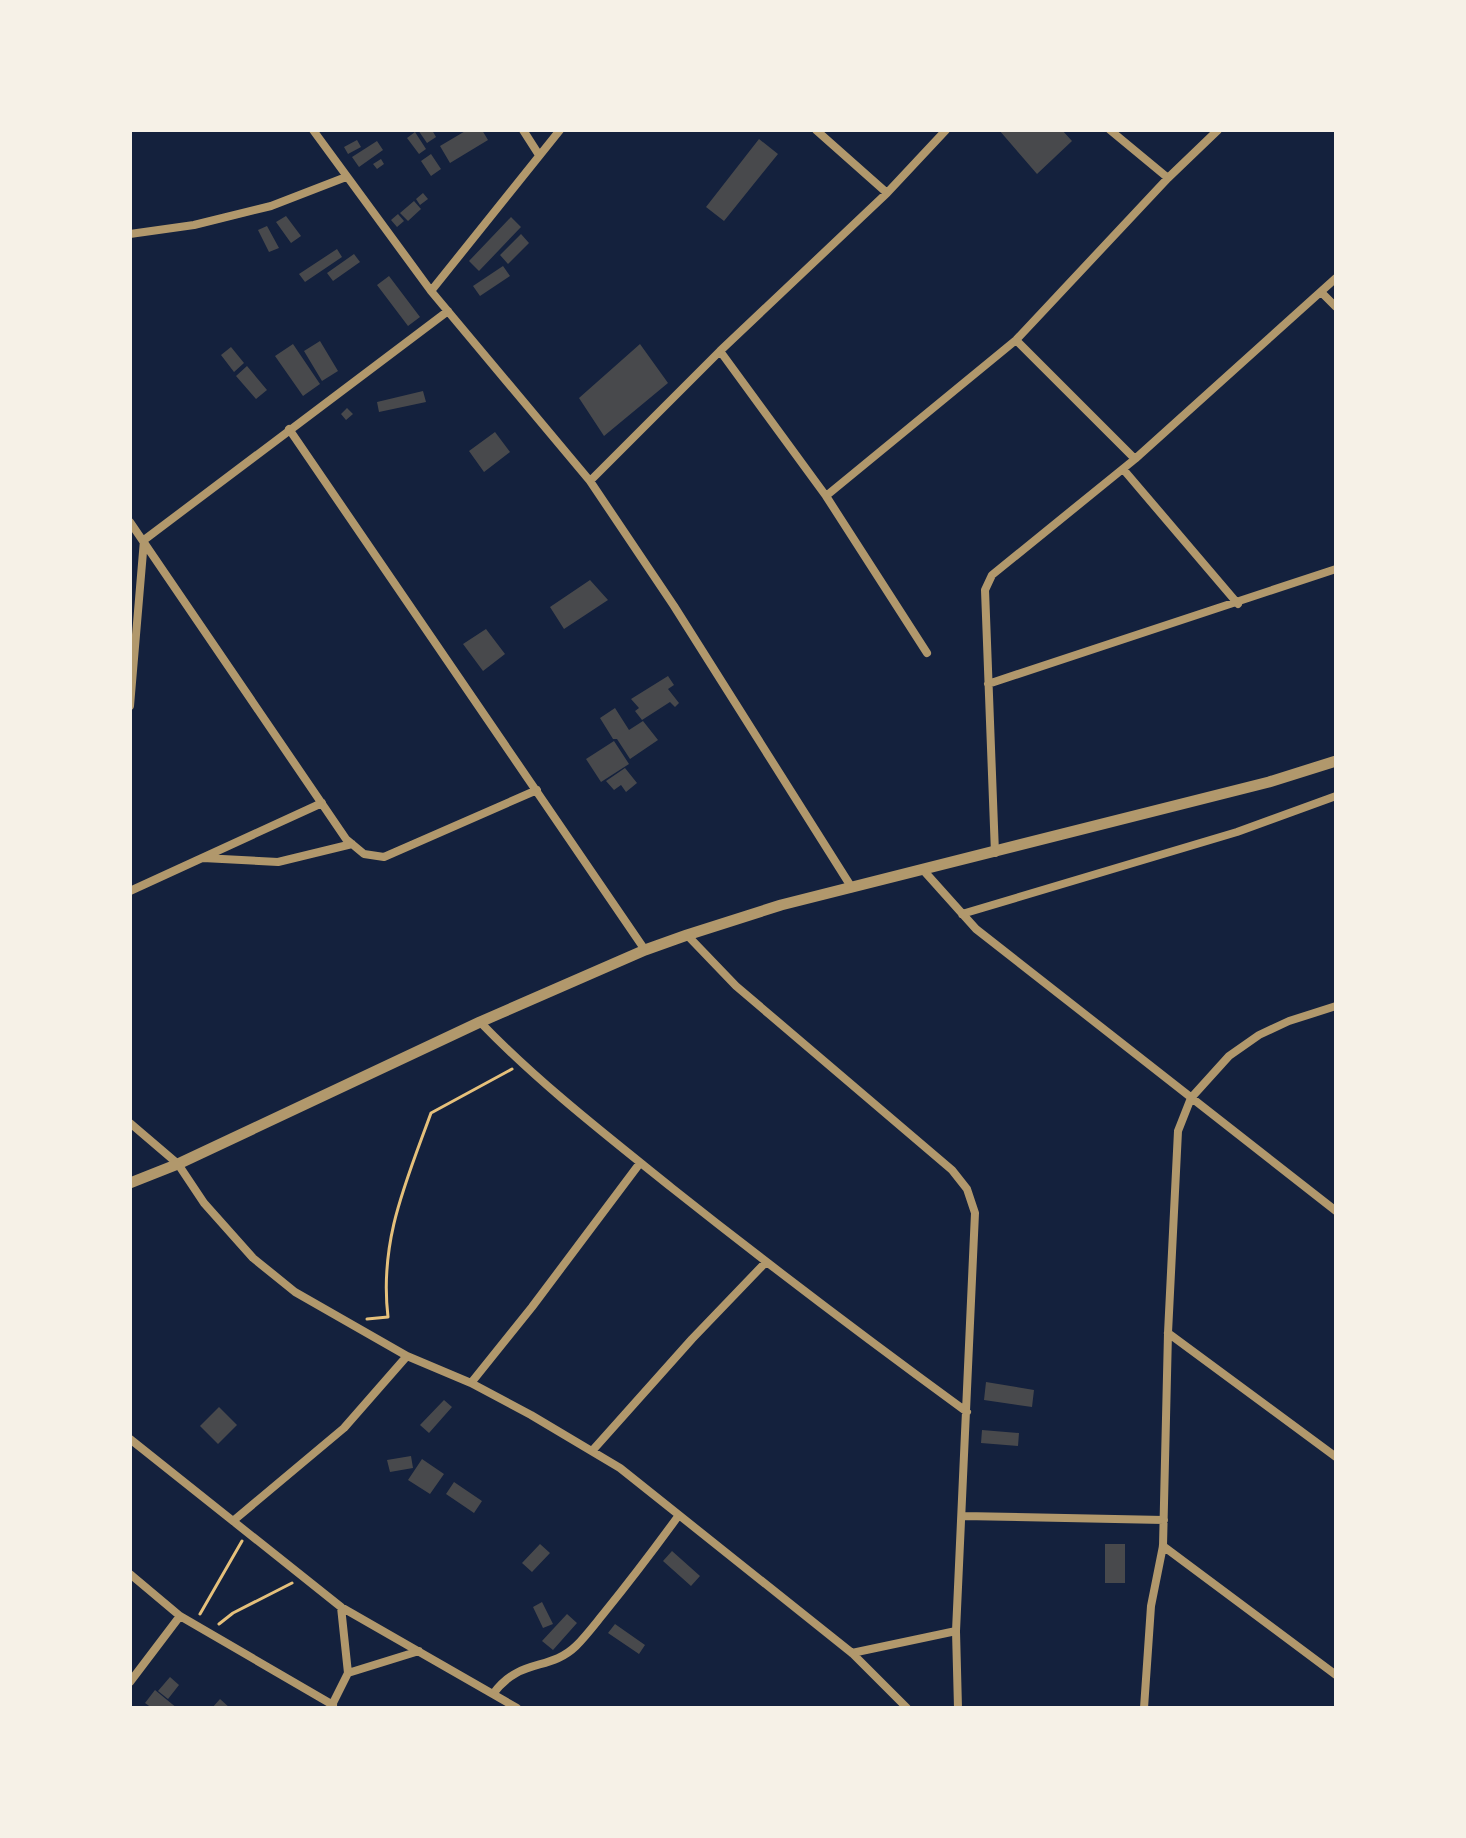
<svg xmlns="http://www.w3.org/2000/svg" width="1466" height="1838" viewBox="0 0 1466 1838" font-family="'Work Sans',sans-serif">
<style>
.building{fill:#48494c}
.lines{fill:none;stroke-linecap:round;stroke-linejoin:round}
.path{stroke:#e5c07b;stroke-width:3}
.minor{stroke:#b1986c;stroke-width:8}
.tertiary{stroke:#b1986c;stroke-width:11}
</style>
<rect width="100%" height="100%" fill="#14213d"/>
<!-- building -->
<path class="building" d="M418 130H432L436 137 427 143Z
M467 130H482L488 140 450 163 440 146Z
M999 130H1062L1072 141 1037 174Z
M415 132 426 149 419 154 407 138Z
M759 139 778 154 724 221 706 207Z
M357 140 361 147 348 154 344 147Z
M377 141 383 150 359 167 352 157Z
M431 154 441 169 431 176 421 161Z
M381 159 384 164 377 169 373 164Z
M423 193 428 199 420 205 416 199Z
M414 201 421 209 408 221 400 213Z
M398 214 404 221 397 227 391 220Z
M286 216 301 236 291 243 276 222Z
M511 217 521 227 479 271 469 261Z
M267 226 279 248 269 252 258 230Z
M521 234 529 243 508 264 500 255Z
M337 249 342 257 305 282 299 274Z
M354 254 360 262 333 281 327 273Z
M503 266 510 276 480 296 473 286Z
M389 276 420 317 408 326 377 285Z
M320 341 338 371 322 381 304 351Z
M293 344 320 384 303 396 275 356Z
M640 344 668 383 604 436 579 398Z
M231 347 244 363 234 372 221 355Z
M247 366 267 390 256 399 236 376Z
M423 391 426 402 379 412 377 402Z
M347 408 353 414 346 420 341 414Z
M495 432 510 452 484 472 469 451Z
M590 580 608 600 564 629 550 607Z
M486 629 505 654 483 671 463 644Z
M668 676 674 685 668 689 679 703 675 707 670 702 642 720 635 711 639 708 631 699Z
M615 708 629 730 643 721 658 740 630 759 617 739H613L600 718Z
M614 741 629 764 601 782 586 759Z
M625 768 637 783 626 792 621 785 614 790 606 781Z
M986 1382 1034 1390 1032 1407 984 1400Z
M444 1400 452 1407 429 1433 420 1425Z
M219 1407 237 1425 218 1444 200 1426Z
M982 1430 1019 1433 1018 1446 981 1443Z
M411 1456 413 1468 390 1472 387 1460Z
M422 1459 444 1474 430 1494 408 1480Z
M454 1482 482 1501 474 1513 446 1494Z
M540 1544 550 1553 532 1572 522 1563Z
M1105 1544H1125V1583H1105Z
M672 1551 700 1576 691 1586 663 1561Z
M542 1602 553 1624 543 1628 533 1607Z
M567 1614 577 1623 553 1650 542 1641Z
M615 1624 645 1645 639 1654 608 1633Z
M170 1677 179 1685 168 1699 158 1691Z
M155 1690 172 1704 177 1708H152L145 1703Z
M220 1699 230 1708H212Z"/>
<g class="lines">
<!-- path -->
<path class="path" d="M367 1319 388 1317C379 1241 406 1182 431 1113L512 1069
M200 1614 242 1541
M219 1624 233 1613 292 1583"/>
<!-- minor -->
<path class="minor" d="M313 130 431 291 590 481 674 606 852 888
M523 130 539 155
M816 130 887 193
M1110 130 1168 178
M130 234 194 225 271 206 346 177
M431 291 560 130
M1321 292 1336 307
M1016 340 1135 459
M720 351 826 496 927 653
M289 429 645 950
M1123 469 1238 604
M590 481 720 351 887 193 946 130
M826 496 1016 340 1168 178 1218 130
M130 522 346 839 364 854 384 857 537 790
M988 684 1336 569
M130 706 144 540 448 311
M995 853 985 590 992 575 1135 459 1336 278
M203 858 278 862 352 844
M924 871 976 929 1336 1211
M130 891 322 803
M962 914 1237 832 1336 796
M687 935 736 986 952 1170 967 1189 975 1213 956 1631 958 1708
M480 1022C539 1083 606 1135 672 1188 769 1265 867 1339 967 1412
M130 1123 178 1164 204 1203 253 1258 295 1292 407 1356 471 1383 531 1415 620 1468 852 1653 907 1708
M1168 1333 1336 1457
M471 1383 532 1307 640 1163
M130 1439 341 1607 517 1708
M592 1451 692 1339 765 1263
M963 1516 1164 1520
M233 1521 344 1428 407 1356
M1163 1546 1336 1675
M130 1574 180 1616 333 1705
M852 1653 956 1631
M348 1673 419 1651
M130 1682 180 1616
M493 1694C520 1657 549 1672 576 1646 586 1636 595 1624 604 1613 630 1581 655 1548 679 1515
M331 1707 348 1673 341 1607
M1144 1708 1151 1606 1163 1546 1168 1333 1178 1131 1191 1098 1229 1056 1259 1035 1289 1021 1336 1006"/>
<!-- tertiary -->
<path class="tertiary" d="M130 1183 178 1164 480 1022 645 950 687 935 781 905 1269 782 1336 761"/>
</g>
<!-- border -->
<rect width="1466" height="1838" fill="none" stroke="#f6f1e7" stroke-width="264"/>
</svg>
